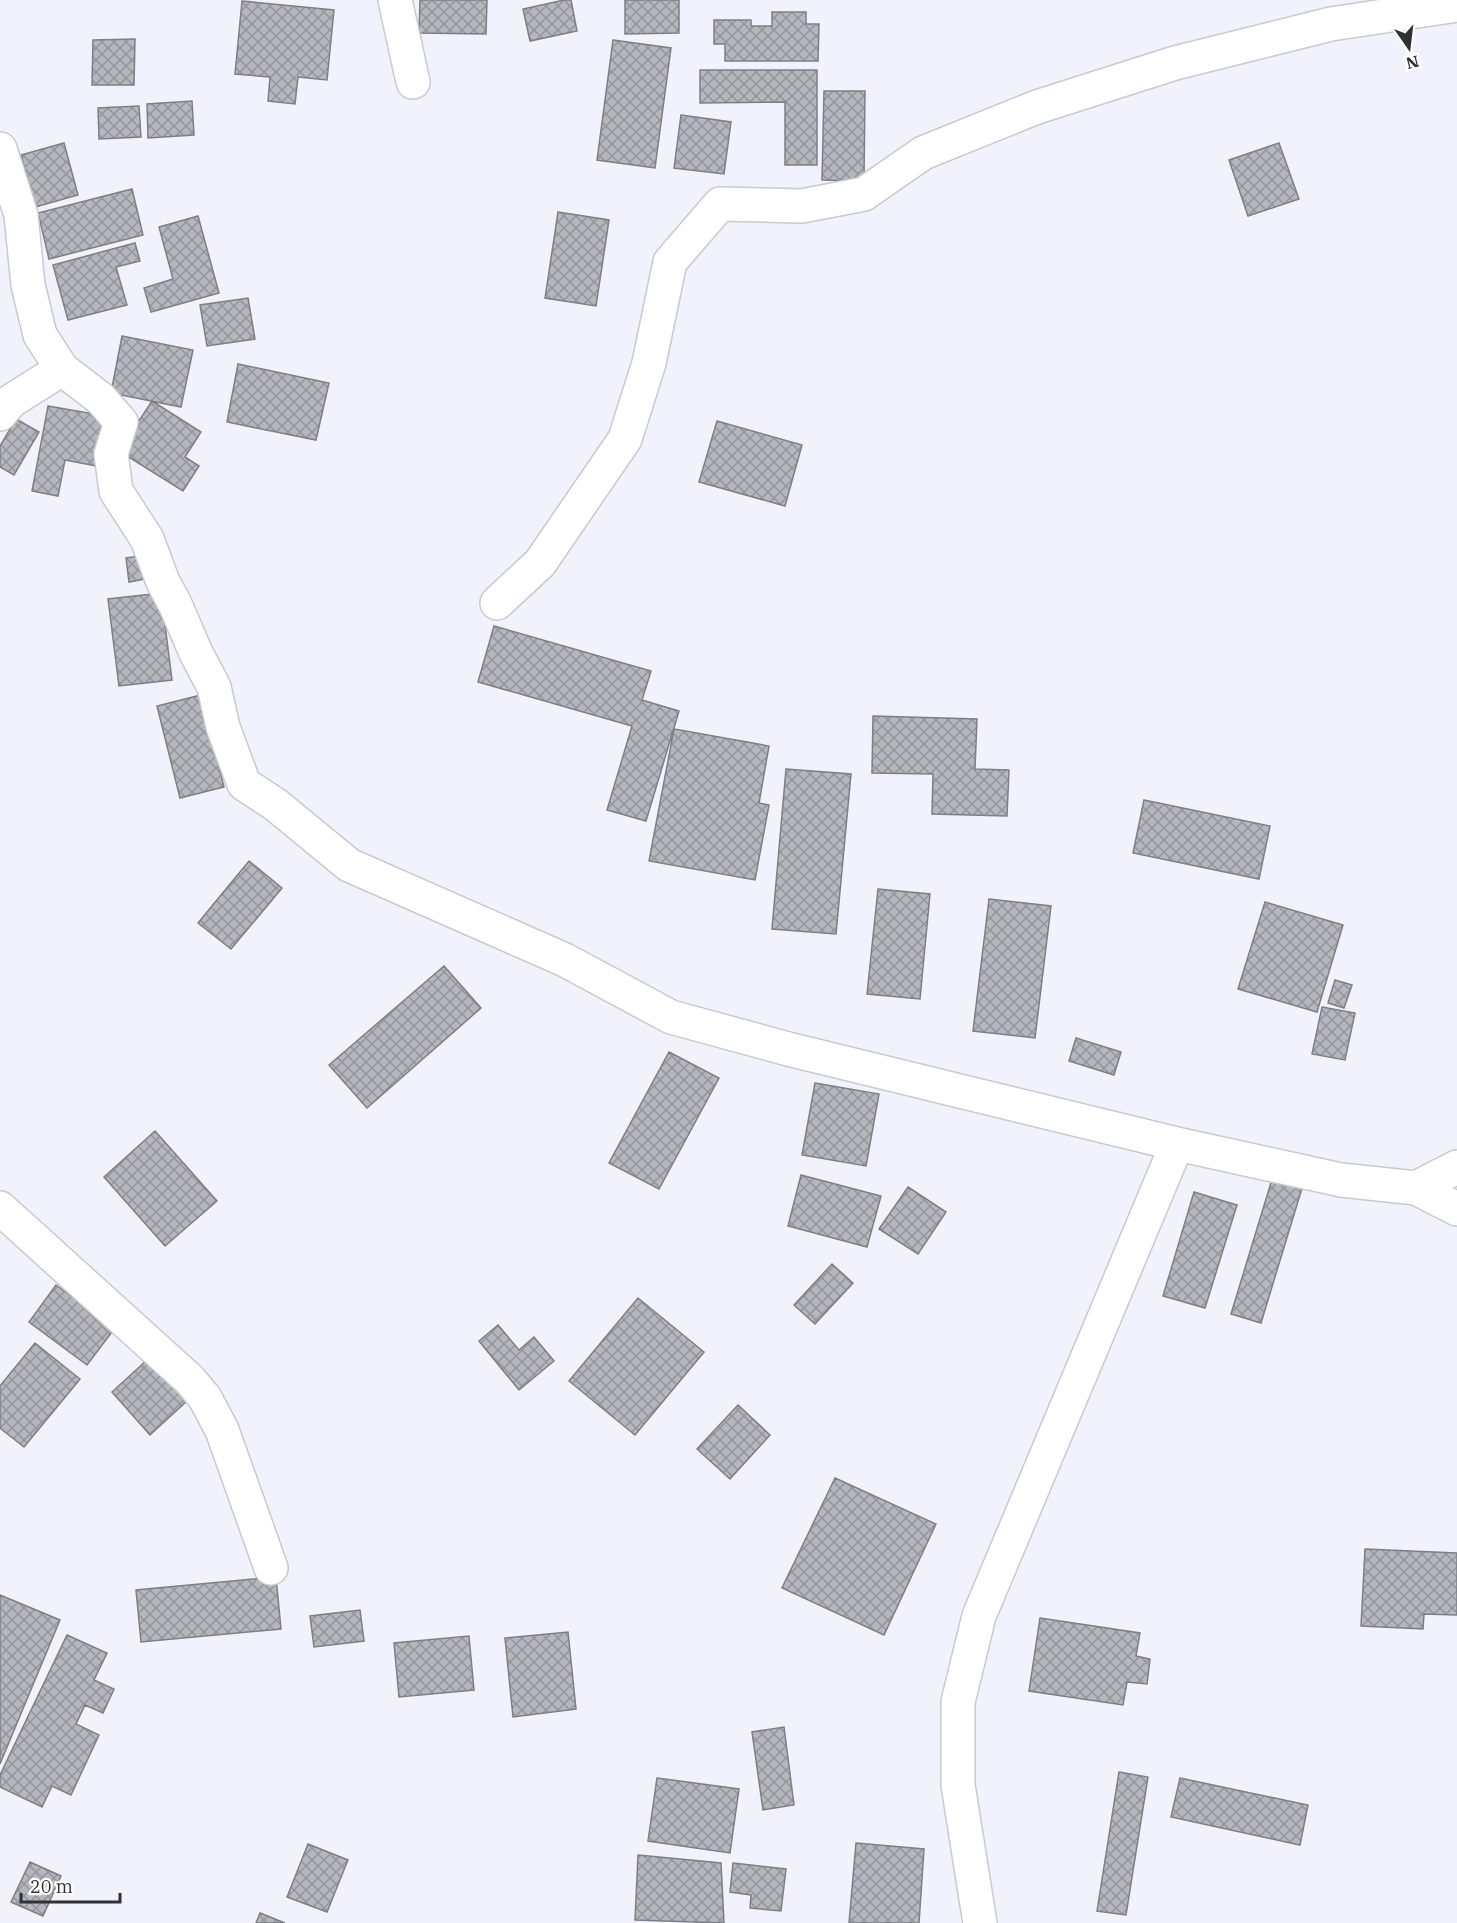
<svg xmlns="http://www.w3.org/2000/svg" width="1457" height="1923" viewBox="0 0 1457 1923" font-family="'IBM Plex Serif',serif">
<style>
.building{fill:url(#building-cross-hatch);stroke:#7e7f86;stroke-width:1.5}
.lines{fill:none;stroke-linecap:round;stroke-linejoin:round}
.street-casing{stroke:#c8c9d1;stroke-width:36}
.street{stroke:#fff;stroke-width:33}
</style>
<defs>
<pattern id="building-cross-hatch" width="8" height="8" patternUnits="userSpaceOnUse" patternTransform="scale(1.5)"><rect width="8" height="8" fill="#b5b6be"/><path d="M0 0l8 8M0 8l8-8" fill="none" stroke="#94959b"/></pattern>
</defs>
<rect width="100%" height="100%" fill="#f1f2fb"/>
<!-- building -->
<path class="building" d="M420 0H487L486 34 419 33Z
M564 0H571L577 31 530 41 523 9Z
M625 0H679V33L625 34Z
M242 1 334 10 327 80 298 77 295 104 268 101 270 77 235 74Z
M772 12H806V24H819L818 61H725V44H714V20H751V26H772Z
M135 39 134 85H92L93 40Z
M613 40 671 48 655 168 597 160Z
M700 70H817V165H785V102L700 103Z
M824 91H865L864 181 822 180Z
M192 101 194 135 148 138 147 104Z
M139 106 141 137 99 139 98 108Z
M681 115 731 122 724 174 674 168Z
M64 143 78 195 35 207 21 155Z
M1279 143 1299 199 1248 216 1229 160Z
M132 189 143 235 49 259 38 213Z
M558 212 609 220 596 306 545 298Z
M198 216 219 293 151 312 144 288 173 279 159 227Z
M135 243 140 261 116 267 127 305 68 320 53 265Z
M248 298 255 339 207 346 200 305Z
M122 336 193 350 181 407 111 393Z
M238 364 329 383 316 440 227 422Z
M152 401 201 432 185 457 199 466 183 491 119 451Z
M48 406 106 416 97 466 65 460 58 496 32 491Z
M16 419 39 432 14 475 0 467V446Z
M717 421 802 445 785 506 699 482Z
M147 555 151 578 129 582 126 558Z
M161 593 172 680 119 686 108 599Z
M494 626 651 671 642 700 679 711 646 821 607 810 632 726 478 682Z
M201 695 224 787 180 798 157 706Z
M873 716 977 719 975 769 1009 770 1007 816 932 814 933 774 872 773Z
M674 729 769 746 759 803 769 805 755 880 649 861Z
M786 769 851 774 836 934 772 929Z
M1144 800 1270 826 1259 879 1133 853Z
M249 861 282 888 231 949 198 923Z
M878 889 930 894 920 999 867 994Z
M989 899 1051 906 1035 1038 973 1031Z
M1265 902 1343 925 1317 1012 1238 989Z
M444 966 481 1008 367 1108 329 1065Z
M1335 980 1352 985 1344 1008 1328 1003Z
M1322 1007 1355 1013 1345 1060 1312 1054Z
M1076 1038 1121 1052 1114 1075 1069 1061Z
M669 1052 719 1078 659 1189 609 1163Z
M815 1083 879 1094 866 1166 802 1155Z
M155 1131 217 1201 165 1246 104 1177Z
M801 1175 881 1196 867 1247 788 1226Z
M1273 1176 1303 1185 1261 1323 1231 1314Z
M908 1187 946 1212 918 1254 879 1229Z
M1194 1192 1237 1205 1205 1308 1163 1296Z
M832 1264 853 1283 815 1324 794 1305Z
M56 1285 115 1328 87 1365 29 1322Z
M638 1298 704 1352 635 1435 569 1381Z
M498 1325 519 1350 534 1337 554 1361 519 1390 479 1341Z
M35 1343 80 1379 24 1447 0 1428V1386Z
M148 1359 187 1401 150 1435 112 1392Z
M738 1405 770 1435 730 1479 697 1449Z
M835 1478 936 1524 884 1635 782 1588Z
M1365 1549 1457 1553V1615L1424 1614 1423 1629 1361 1626Z
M276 1577 281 1629 141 1642 136 1590Z
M0 1595 60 1620 0 1764Z
M360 1610 364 1641 314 1647 310 1616Z
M1040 1618 1140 1633 1136 1656 1150 1659 1147 1684 1127 1682 1123 1705 1029 1691Z
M568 1632 576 1709 513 1717 505 1638Z
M67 1635 107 1653 94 1680 114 1689 103 1713 85 1705 76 1724 99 1735 71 1795 52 1786 42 1807 0 1787V1775Z
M469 1636 474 1690 399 1697 394 1643Z
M784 1727 794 1805 763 1810 752 1732Z
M1119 1772 1148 1777 1126 1915 1097 1911Z
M657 1778 739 1789 730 1853 648 1841Z
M1180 1778 1308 1805 1300 1845 1171 1817Z
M856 1843 924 1849 919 1923H849Z
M308 1844 348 1860 327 1912 287 1897Z
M638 1855 721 1863 724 1923 635 1920Z
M30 1862 61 1876 43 1916 11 1902Z
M733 1863 786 1869 781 1911 750 1908 751 1895 730 1892Z
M260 1913 285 1923H256Z"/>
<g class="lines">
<defs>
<path id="street" d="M395 0 413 82
M0 149 21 215 28 285 40 335 62 369 101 399 121 422 111 454 116 491 147 539 163 582 175 604 196 653 214 687 223 727 244 784 276 805 349 865 565 960 671 1017 788 1049 1177 1144 1341 1180 1416 1188 1457 1209
M0 414 11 401 62 369
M497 603 540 563 625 439 649 363 670 262 720 204 802 206 864 194 923 153 1037 107 1175 63 1331 24 1457 5
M1416 1188 1457 1167
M0 1208 190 1380 205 1398 222 1430 271 1568
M980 1923 958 1785V1702L979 1616 1177 1144"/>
</defs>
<!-- street casing -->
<use href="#street" class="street-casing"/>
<!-- street -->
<use href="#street" class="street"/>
</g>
<!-- north arrow -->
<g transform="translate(1409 48) rotate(166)" stroke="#ffffff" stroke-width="4.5" paint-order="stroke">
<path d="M0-4.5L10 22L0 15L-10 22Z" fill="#313134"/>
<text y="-9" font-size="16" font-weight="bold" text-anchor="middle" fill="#313134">N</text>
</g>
<!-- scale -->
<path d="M21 1893v9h99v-9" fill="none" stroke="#313134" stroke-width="3"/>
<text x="30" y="1893" font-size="18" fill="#313134" stroke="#ffffff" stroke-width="4.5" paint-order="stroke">20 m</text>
</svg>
